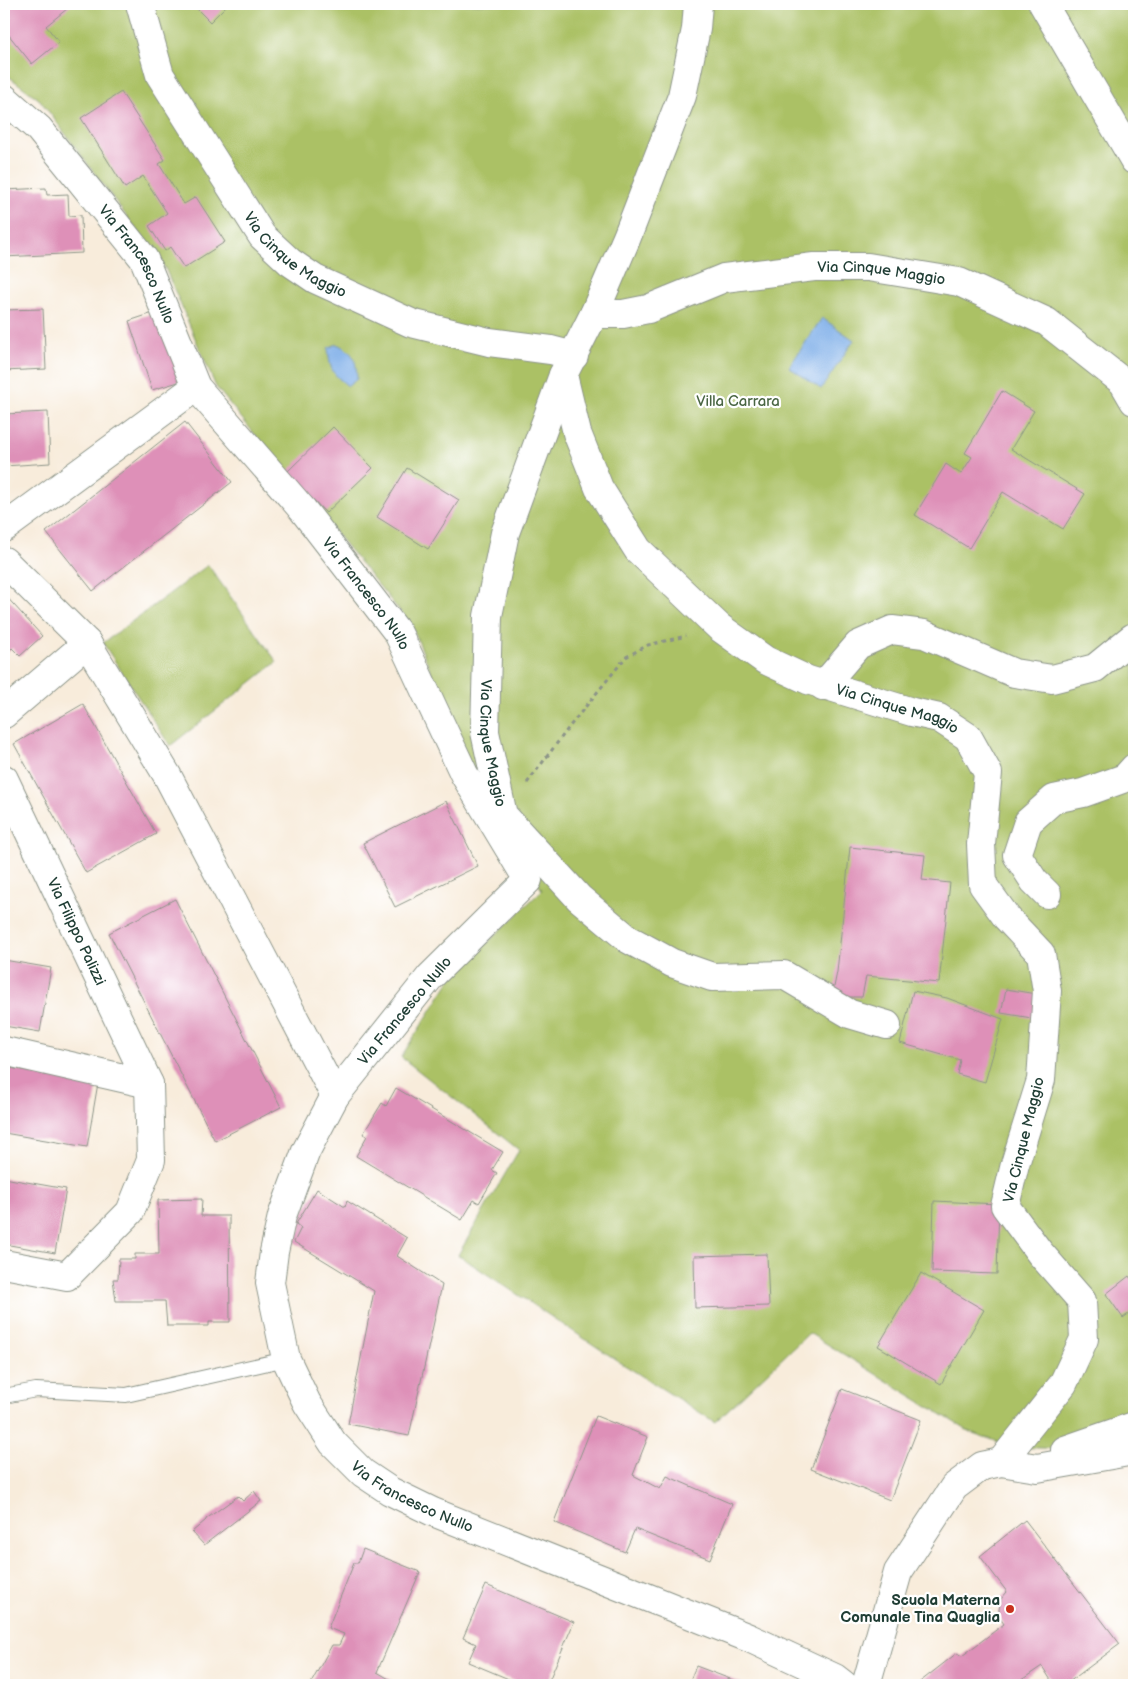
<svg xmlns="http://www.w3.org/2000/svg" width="1138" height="1689" viewBox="0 0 1138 1689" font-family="'Balsamiq Sans',sans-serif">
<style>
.green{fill:#abc165;stroke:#657f4c}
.water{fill:#7dade8;stroke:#4e758e}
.building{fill:#de90b8}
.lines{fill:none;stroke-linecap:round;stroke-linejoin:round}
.lane-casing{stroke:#8c9488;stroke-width:16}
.street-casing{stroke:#8c9488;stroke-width:30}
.path{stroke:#8c9488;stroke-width:3;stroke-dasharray:4 4;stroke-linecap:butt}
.lane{stroke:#fff;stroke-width:14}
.street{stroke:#fff;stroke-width:28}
.poi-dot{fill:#c8321e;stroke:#fff;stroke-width:2}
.labels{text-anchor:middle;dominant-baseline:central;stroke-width:4.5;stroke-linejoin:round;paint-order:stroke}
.street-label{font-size:15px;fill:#1f3d34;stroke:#fff}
.park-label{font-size:15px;fill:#496543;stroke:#fff}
.poi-label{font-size:15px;font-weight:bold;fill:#1f3d34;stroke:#fff;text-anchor:end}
</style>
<rect width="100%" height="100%" fill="#fff"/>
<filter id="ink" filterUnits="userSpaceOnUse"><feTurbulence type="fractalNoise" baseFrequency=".02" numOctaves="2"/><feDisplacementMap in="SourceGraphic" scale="10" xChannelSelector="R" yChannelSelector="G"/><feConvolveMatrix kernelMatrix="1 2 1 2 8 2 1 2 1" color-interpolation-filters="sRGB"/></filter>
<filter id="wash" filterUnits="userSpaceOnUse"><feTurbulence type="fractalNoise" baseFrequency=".0096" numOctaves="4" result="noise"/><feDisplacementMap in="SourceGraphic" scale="20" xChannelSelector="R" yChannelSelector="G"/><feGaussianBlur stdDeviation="1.12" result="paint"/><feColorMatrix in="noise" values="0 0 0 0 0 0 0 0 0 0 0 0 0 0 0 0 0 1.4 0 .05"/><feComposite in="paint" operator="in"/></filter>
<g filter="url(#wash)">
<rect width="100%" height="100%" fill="#f8ecdb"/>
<!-- green -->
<path class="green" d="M4 4H1134V1441L1067 1449 1013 1447 970 1432 809 1333 715 1422 618 1361 458 1255 519 1150 401 1057 453 976 542 890 478 785 412 626 216 387 165 268 40 100 4 73Z
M208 565 277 662 170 746 103 643Z"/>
<!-- water -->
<path class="water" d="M822 318 854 340 821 389 789 367Z
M337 344C355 353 356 359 357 379L348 386C331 373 330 369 328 348Z"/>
<g id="blocks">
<!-- building -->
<path class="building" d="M4 4H73L46 26 59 42 32 64 4 29Z
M192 4H228L210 22Z
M121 92 165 160 159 164 184 204 196 197 225 242 184 268 170 247 165 251 149 226 167 213 143 176 125 188 81 118Z
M46 188 47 195 68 194 69 216 81 215 82 253 4 257V190Z
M43 309 46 369 4 371V310Z
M162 310 185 380 152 390 129 321Z
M1002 391 1034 411 1011 449 1085 494 1063 529 1003 492 969 548 915 515 946 464 961 474 972 457 965 453Z
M48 412 50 463 4 466V414Z
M185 422 232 482 93 591 46 532Z
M333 427 373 468 326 513 287 472Z
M407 468 459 500 428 549 377 517Z
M4 594 42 636 20 656 12 648 4 656Z
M83 704 156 834 86 873 14 744Z
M446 801 478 866 395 907 363 843Z
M850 847 925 855 922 880 950 883 939 983 866 976 862 997H832L837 972Z
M175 899 281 1107 215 1141 109 933Z
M4 960 51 968 40 1032 4 1026Z
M1006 989 1042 995 1038 1019 1001 1013Z
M913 991 947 998 1003 1019 985 1082 957 1074 960 1060 900 1043Z
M4 1067 98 1083 87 1147 4 1133Z
M396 1088 503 1152 492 1170 497 1173 479 1203 474 1200 462 1220 356 1156 367 1136 363 1134 382 1103 386 1106Z
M4 1178 66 1189 55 1253 4 1244Z
M317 1189 345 1207 347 1201 407 1238 397 1256 442 1285 409 1436 348 1424 374 1291 294 1242 301 1228 296 1224Z
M202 1199 201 1216H229L230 1322H209V1326H167L165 1301H116L113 1279H118L119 1259H135V1254H159L158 1200Z
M934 1201 999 1204 997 1274 932 1272Z
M767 1254 769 1306 695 1308 694 1256Z
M921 1273 984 1310 941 1384 878 1346Z
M1129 1276 1134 1283V1310L1123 1318 1106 1294Z
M842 1389 921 1420 890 1500 811 1469Z
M596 1416 648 1437 633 1475 660 1489 667 1476 732 1504 710 1559 635 1529 625 1552 554 1522Z
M254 1491 261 1501 204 1545 192 1532 206 1520V1519L238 1496 243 1501Z
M1025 1520 1120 1644 1065 1685H1054L1042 1666 1014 1685H916L957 1653 962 1656 1004 1624 998 1615 1001 1599 1007 1592 980 1556Z
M363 1549 420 1572 377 1672 398 1684 397 1685H310L332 1645H339L344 1634 328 1628 354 1563H358Z
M486 1585 574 1622 547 1685H523L468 1662 476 1644 463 1638Z
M696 1666 746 1685H688Z"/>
</g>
</g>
<g filter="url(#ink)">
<use href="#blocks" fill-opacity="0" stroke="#8c9488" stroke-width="1"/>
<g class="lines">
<defs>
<path id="lane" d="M4 1396 36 1390 126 1395 286 1359"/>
<g id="street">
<path id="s1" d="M140 4 160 75 262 236 290 262 315 279 411 323 489 342 551 350 574 356"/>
<path id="s2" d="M698 4 696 29 682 96 627 237 594 314 563 375 505 533 488 616 485 732 503 815 579 898 628 939 672 963 712 977 784 975 850 1014 887 1025"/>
<path d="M1043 4 1134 160"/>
<path id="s3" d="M4 98 39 129 144 259 196 387 303 510 398 633 464 774 528 880 430 977 335 1096 306 1151 282 1216 274 1252 270 1283 286 1359 307 1403 333 1443 363 1473 390 1491 433 1512 749 1638 835 1678 844 1685"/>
<path id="s4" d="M594 314H623L648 309 724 278 814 267H868L959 282 1047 322 1123 382 1134 401"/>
<path id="s5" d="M563 375 577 433 599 488 638 550 719 627 765 660 808 680 912 712 939 718 968 737 988 773 981 844 983 885 1007 918 1041 954 1047 991 1041 1080 1015 1164 1005 1206 1040 1253 1082 1301 1084 1339 1063 1384 1001 1462"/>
<path d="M4 528 196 387"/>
<path d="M4 561 87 643 167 775 335 1096"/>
<path d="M823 686 858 645 892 630 924 634 1014 673 1052 679 1095 668 1132 638 1134 639"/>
<path d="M4 714 87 643"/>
<path id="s6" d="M4 779 149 1084 151 1160 130 1212 67 1276 4 1264"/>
<path d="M1047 894 1034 881 1017 855 1028 822 1054 799 1083 793 1125 778 1134 768"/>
<path d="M4 1051 149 1084"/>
<path d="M1065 1450 1134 1426"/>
<path d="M866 1685 898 1572 954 1487 982 1466 1001 1462 1037 1468 1134 1451"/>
</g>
</defs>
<!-- lane casing -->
<use href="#lane" class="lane-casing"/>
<!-- street casing -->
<use href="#street" class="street-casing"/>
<!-- path -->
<path class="path" d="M527 783 573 722 626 657 648 645 686 636"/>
<!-- lane -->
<use href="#lane" class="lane"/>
<!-- street -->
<use href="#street" class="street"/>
</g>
</g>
<!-- markers -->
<circle class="poi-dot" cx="1010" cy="1609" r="5"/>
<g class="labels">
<!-- street labels -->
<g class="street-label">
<text stroke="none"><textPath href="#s1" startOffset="302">Via Cinque Maggio</textPath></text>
<text stroke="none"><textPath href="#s3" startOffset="215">Via Francesco Nullo</textPath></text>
<text stroke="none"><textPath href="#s4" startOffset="295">Via Cinque Maggio</textPath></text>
<text stroke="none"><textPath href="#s3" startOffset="620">Via Francesco Nullo</textPath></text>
<text stroke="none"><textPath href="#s5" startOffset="502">Via Cinque Maggio</textPath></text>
<text stroke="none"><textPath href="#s2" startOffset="778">Via Cinque Maggio</textPath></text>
<text stroke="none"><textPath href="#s6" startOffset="169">Via Filippo Palizzi</textPath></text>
<text transform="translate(405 1011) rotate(-50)">Via Francesco Nullo</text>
<text transform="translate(1024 1140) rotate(-76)">Via Cinque Maggio</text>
<text stroke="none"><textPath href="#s3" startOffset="1711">Via Francesco Nullo</textPath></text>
</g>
<!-- park labels -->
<g class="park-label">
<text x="738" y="401">Villa Carrara</text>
</g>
<!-- poi labels -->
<g class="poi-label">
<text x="1000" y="1600">Scuola Materna<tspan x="1000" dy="17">Comunale Tina Quaglia</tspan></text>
</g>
</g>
<!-- margin -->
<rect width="1138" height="1689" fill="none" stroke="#fff" stroke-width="20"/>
</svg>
